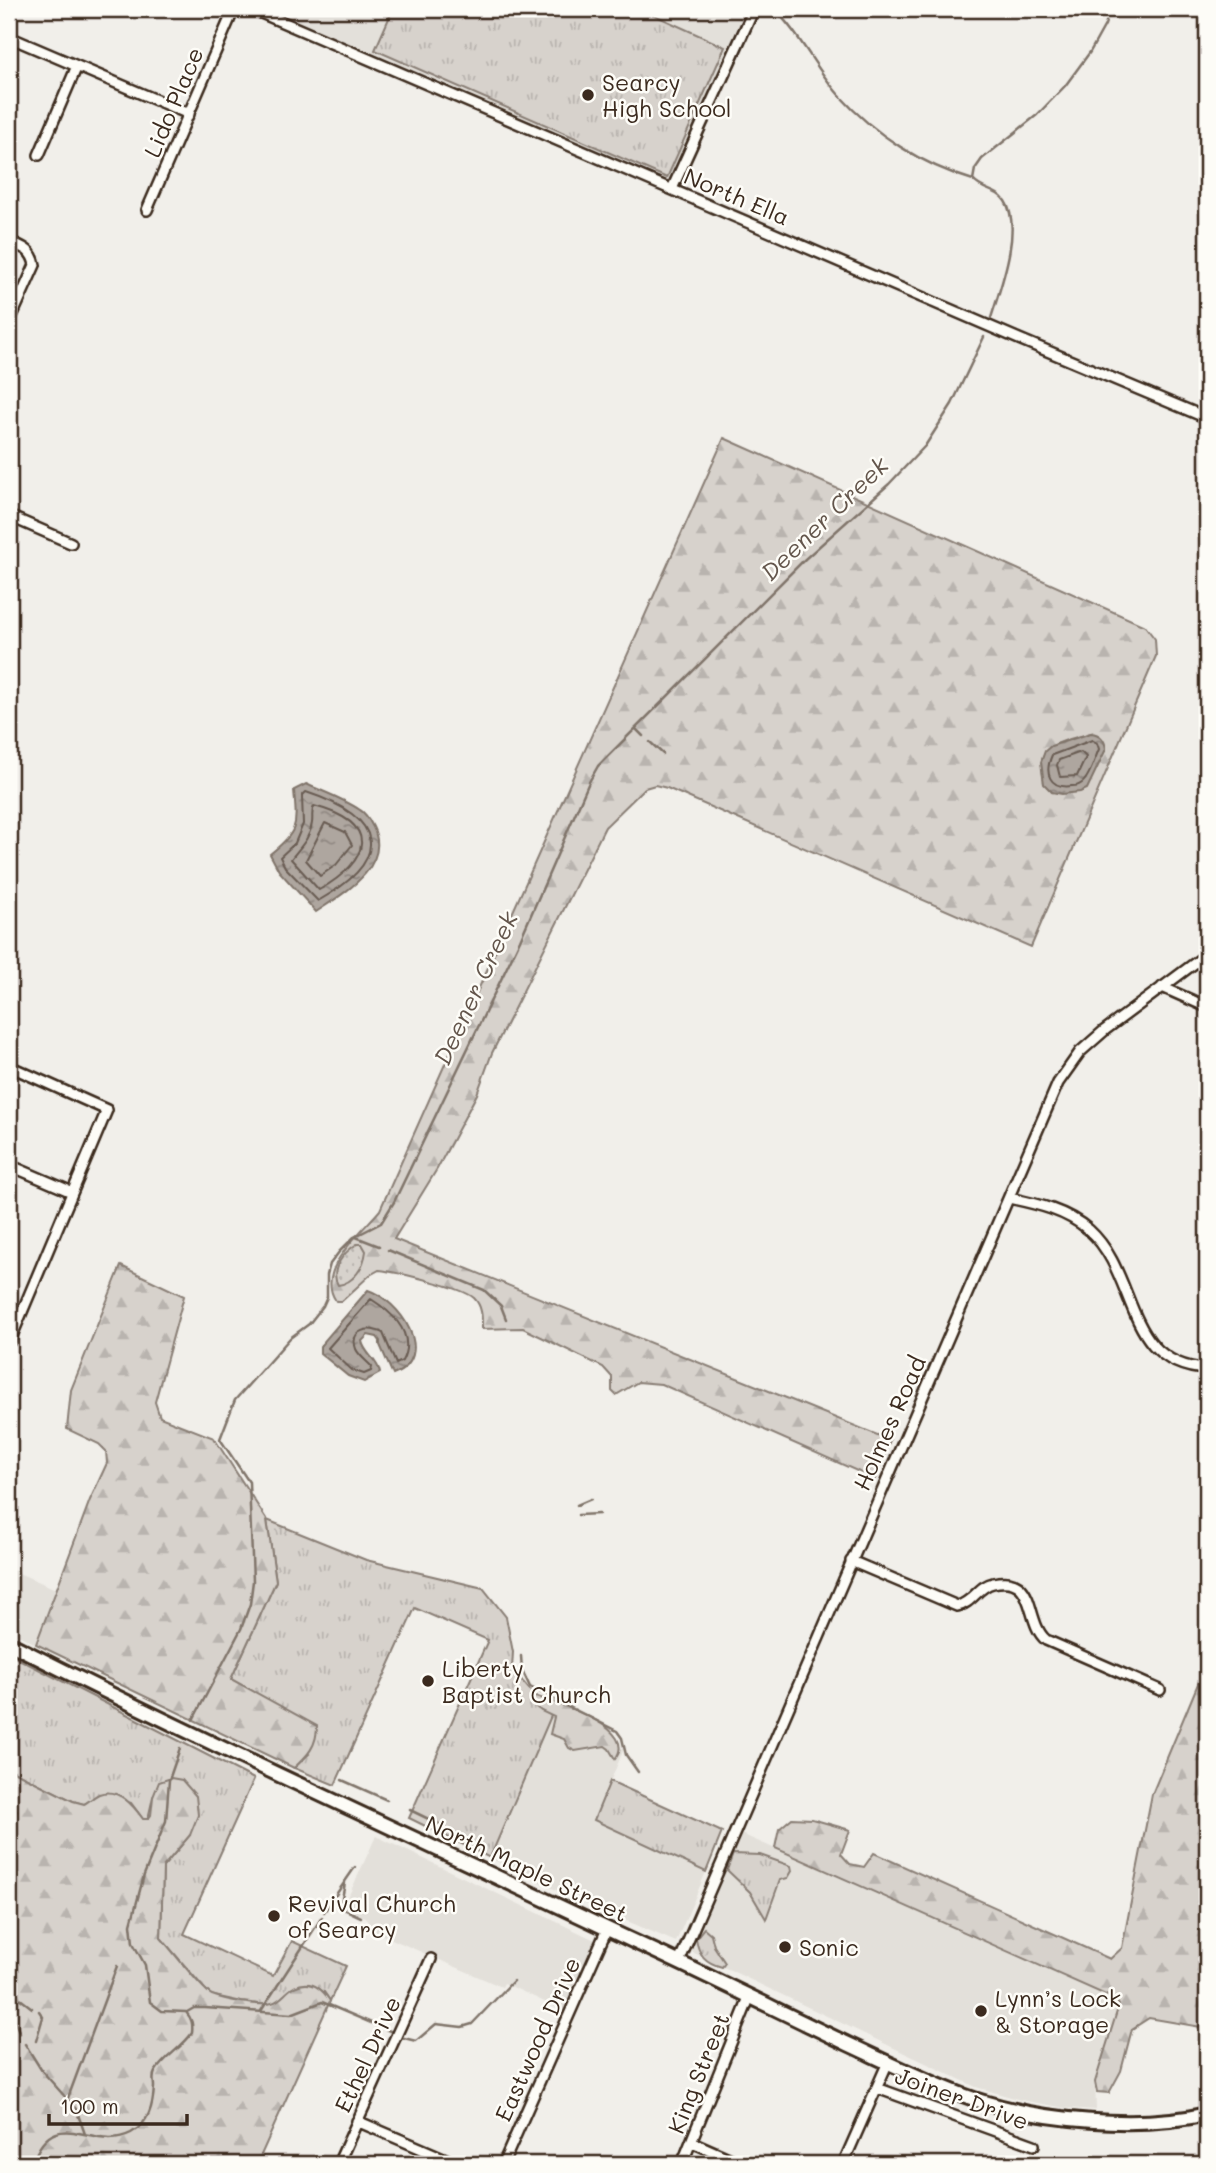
<svg xmlns="http://www.w3.org/2000/svg" width="1216" height="2173" viewBox="0 0 1216 2173" font-family="Mali,sans-serif">
<style>
.built{fill:#e3e0da}
.grass{fill:url(#grass-tufts);stroke:#897e75;stroke-width:2}
.forest{fill:url(#forest-firs);stroke:#897e75;stroke-width:2;fill-rule:evenodd}
.park{fill:url(#park-dots);stroke:#897e75;stroke-width:2}
.water{fill:url(#water-ripples);stroke:#80746b;stroke-width:2}
.lines{fill:none;stroke-linecap:round;stroke-linejoin:round}
.shore{stroke:#695c52;stroke-width:2}
.stream{stroke:#80746b;stroke-width:2.5}
.minor-casing{stroke:#3b2a1e;stroke-width:14}
.secondary-casing{stroke:#3b2a1e;stroke-width:18}
.minor{stroke:#fdfcf7;stroke-width:9}
.secondary{stroke:#fdfcf7;stroke-width:12}
.poi-dot{fill:#3b2a1e;stroke:#fdfcf7;stroke-width:2.5}
.labels{text-anchor:middle;dominant-baseline:central;stroke-width:5;stroke-linejoin:round;paint-order:stroke}
.poi-label{font-size:23px;fill:#3b2a1e;stroke:#fdfcf7;text-anchor:start}
.street-label{font-size:23px;fill:#3b2a1e;stroke:#fdfcf7}
.water-label{font-size:24px;font-style:italic;fill:#63554b;stroke:#fdfcf7}
</style>
<defs>
<pattern id="grass-tufts" width="24" height="20" patternUnits="userSpaceOnUse" patternTransform="scale(1.75)"><rect width="24" height="20" fill="#d7d2cc"/><path d="M3 7l-1-3M5 7V3M7 7l1-3M15 17l-1-3M17 17v-4M19 17l1-3" fill="none" stroke="#b9b4af"/></pattern>
<pattern id="forest-firs" width="22" height="20" patternUnits="userSpaceOnUse" patternTransform="scale(1.75)"><rect width="22" height="20" fill="#d7d2cc"/><path d="M5 1l3.5 6h-7zM16 11l3.5 6h-7z" fill="#b9b4af"/></pattern>
<pattern id="park-dots" width="8" height="8" patternUnits="userSpaceOnUse" patternTransform="scale(1.75)"><rect width="8" height="8" fill="#d7d2cc"/><path d="M2 2h.1M6 6h.1" fill="none" stroke="#b9b4af" stroke-width="1.8" stroke-linecap="round"/></pattern>
<pattern id="water-ripples" width="26" height="14" patternUnits="userSpaceOnUse" patternTransform="scale(1.75)"><rect width="26" height="14" fill="#aea69f"/><path d="M2 4q2-2 4 0t4 0M15 11q2-2 4 0t4 0" fill="none" stroke="#8f8781"/></pattern>
</defs>
<rect width="100%" height="100%" fill="#f1efea"/>
<filter id="ink" filterUnits="userSpaceOnUse"><feTurbulence type="fractalNoise" baseFrequency=".0143" numOctaves="2"/><feDisplacementMap in="SourceGraphic" scale="14" xChannelSelector="R" yChannelSelector="G"/><feConvolveMatrix kernelMatrix="1 2 1 2 8 2 1 2 1" color-interpolation-filters="sRGB"/></filter>
<g filter="url(#ink)">
<!-- built -->
<path class="built" d="M269 9H747L668 180Z
M9 1569 56 1589 36 1644 9 1630Z
M551 1716 624 1749 594 1820 706 1872 676 1942 562 1893 490 1858Z
M739 1833 1115 1999 1119 2005 1116 2017 1095 2082 1096 2110 1065 2108 1021 2100 976 2087 692 1952Z
M376 1836 597 1941 566 2012 504 1983 502 1987 373 1931 367 1918 344 1906Z"/>
<!-- grass -->
<path class="grass" d="M393 9H641L725 47 667 178 375 50Z
M267 1520 366 1560 483 1588 506 1617 513 1652 512 1669 535 1696 532 1698 551 1716 490 1858 409 1818 488 1640 415 1608 335 1785 294 1768 309 1754 231 1679 276 1581Z
M9 1654 254 1779 184 1934 273 1976 292 1941 346 1966 330 2001 324 1992 293 1988 281 2000 269 2005 242 2002 210 1995 161 1938 163 1867 190 1835 153 1797 148 1819H143L131 1803 98 1795 84 1804 73 1801 9 1769Z
M610 1781 722 1832 706 1872 594 1820Z
M733 1854 760 1855 791 1866 792 1871 788 1878 780 1880 766 1919 750 1892 727 1870Z
M704 1928 711 1934 714 1946 725 1963 722 1967C706 1963 698 1955 696 1938Z"/>
<!-- forest -->
<path class="forest" d="M724 438 1145 626 1155 639 1156 656 1031 947 667 788 655 785 645 788 605 827 492 1053 477 1094 437 1169 394 1239 890 1440 875 1479 661 1384 638 1382 616 1395 612 1391V1377L603 1367 523 1328 482 1329C482 1319 483 1307 474 1298 462 1287 397 1272 379 1270L370 1275 342 1301H336C314 1270 363 1231 380 1210ZM1091 733 1052 792C1044 784 1043 778 1042 767 1039 742 1073 739 1091 733Z
M121 1266 184 1296 155 1402 160 1417 214 1438 267 1520 276 1581 231 1679 317 1726C317 1746 308 1755 294 1768L36 1644 90 1500 107 1463 106 1451 99 1444 67 1429 71 1390Z
M1207 1662V2028L1149 2018 1132 2029 1121 2071 1109 2093 1097 2092 1095 2082 1119 2005 1115 1999 775 1848 779 1829 792 1818 812 1819 850 1830 841 1854 850 1864 864 1867 874 1853 1110 1959 1122 1948 1152 1794Z
M535 1696C556 1703 640 1728 615 1759L609 1749 605 1746 575 1751 569 1748 564 1739 550 1734 554 1717 541 1711 531 1703 532 1698Z
M9 1769 73 1801 84 1804C89 1802 94 1796 99 1794 118 1787 133 1805 143 1819H148L151 1815 153 1797 159 1782 171 1778 182 1780 196 1796 198 1815 190 1835 163 1867 161 1938C171 1949 202 1990 212 1995 225 2000 260 2007 272 2003 282 2000 285 1992 294 1987 310 1979 322 1988 330 2001L257 2164H9V1830L17 1811 9 1807Z"/>
<!-- park -->
<path class="park" d="M357 1244H362L366 1251C364 1267 354 1283 338 1285 329 1270 344 1252 357 1244Z"/>
<!-- water -->
<path class="water" d="M1091 733C1101 734 1105 740 1106 749L1087 789 1080 792 1062 794 1052 792 1044 784 1041 762 1045 751 1051 746Z
M306 784C324 792 344 799 360 810 366 813 370 821 373 827 392 866 344 893 316 912L279 871 270 854C299 831 297 826 294 790Z
M368 1290C399 1300 439 1356 393 1375L380 1345V1341L377 1337 368 1335 362 1341C364 1354 378 1359 380 1373L364 1382 348 1376 320 1353V1346Z"/>
<g class="lines">
<!-- shore -->
<path class="shore" d="M1092 740 1097 743 1099 749C1095 758 1090 777 1082 783 1078 786 1076 786 1072 786 1049 789 1044 773 1052 755Z
M1081 752 1086 757 1077 776 1060 777 1057 765 1059 760Z
M306 792C385 818 393 859 318 901L285 867 280 857 295 843 303 824 302 796Z
M314 806C380 823 372 860 319 890L291 859C299 848 310 839 312 823 313 816 311 812 314 806Z
M325 823 345 832 352 845 336 865 320 876 306 860Z
M371 1299C393 1313 416 1334 402 1361L396 1364 383 1333C370 1326 349 1329 356 1349 359 1356 367 1361 372 1367L371 1371 364 1374 352 1370 328 1348Z"/>
<!-- stream -->
<path class="stream" d="M774 9C800 34 815 68 839 95 875 135 922 165 973 180
M991 318C1000 289 1023 228 1005 201 997 189 982 191 973 180L975 169 982 159 1037 115 1065 86 1090 52 1105 25 1110 9
M636 729 643 736
M650 742 663 754
M356 1237 379 1246
M388 1250 484 1290 501 1306 506 1319
M577 1505 591 1499
M578 1515 599 1514
M521 1656 522 1670 530 1687 617 1731 622 1738 626 1755 638 1772
M193 1720 241 1629 250 1604 253 1581 249 1482 220 1439 235 1400 290 1338 309 1324 323 1306 327 1297V1275L330 1264 339 1252 354 1237 381 1223 394 1202 520 940 589 782 598 766 805 559 889 484 925 446 952 404 984 337
M342 1780 387 1800
M410 1810 439 1824
M345 1883 341 1904 344 1909 361 1917
M324 1912 355 1867
M9 1968 19 1998 32 2008
M9 2010 20 2033
M261 2011 322 1917
M187 2012 194 2008H205L291 2014 322 2002 390 2031
M404 2038 416 2041 436 2024 462 2027 472 2024 513 1981
M36 2041 43 2017 39 2011
M25 2044 42 2071 76 2109 85 2134
M68 2098 117 1966
M9 2159 16 2164
M32 2164C54 2101 92 2153 131 2133 149 2123 153 2106 154 2087 154 2082 152 2077 155 2072 164 2057 182 2048 192 2033 193 2024 192 2019 186 2012L162 2011 150 2002 145 1965 133 1943 131 1924 144 1875 166 1821 169 1780 180 1748"/>
<defs>
<path id="minor" d="M252 9 1019 339 1207 418
M9 37 189 114
M39 155 77 66
M672 189 754 9
M147 210 234 9
M9 241C22 247 32 249 35 265L9 323
M9 516 71 543
M1162 987 1207 1007
M9 1066 107 1110 9 1343
M9 1165 72 1192
M1009 1198C1037 1204 1066 1210 1089 1230 1139 1275 1123 1365 1207 1369
M851 1561 957 1606C972 1604 978 1586 993 1583 1038 1573 1024 1621 1046 1640L1160 1690
M679 1962 1058 1083 1080 1052 1105 1030 1207 954
M877 2088 1034 2145
M357 2121 457 2164
M692 2142 742 2164
M338 2164 431 1959
M503 2164 607 1929
M682 2164 750 1996
M843 2164 888 2062"/>
<path id="secondary" d="M9 1643C215 1748 426 1843 635 1942 707 1975 777 2010 848 2044 889 2063 931 2084 974 2099 1041 2121 1138 2130 1207 2114"/>
</defs>
<!-- minor casing -->
<use href="#minor" class="minor-casing"/>
<!-- secondary casing -->
<use href="#secondary" class="secondary-casing"/>
<!-- minor -->
<use href="#minor" class="minor"/>
<!-- secondary -->
<use href="#secondary" class="secondary"/>
</g>
</g>
<!-- markers -->
<g class="poi-dot">
<circle cx="588" cy="95" r="7"/>
<circle cx="428" cy="1681" r="7"/>
<circle cx="274" cy="1916" r="7"/>
<circle cx="785" cy="1947" r="7"/>
<circle cx="981" cy="2011" r="7"/>
</g>
<g class="labels">
<!-- poi labels -->
<g class="poi-label">
<text x="602" y="82">Searcy<tspan x="602" dy="26">High School</tspan></text>
<text x="442" y="1668">Liberty<tspan x="442" dy="26">Baptist Church</tspan></text>
<text x="288" y="1903">Revival Church<tspan x="288" dy="26">of Searcy</tspan></text>
<text x="799" y="1947">Sonic</text>
<text x="995" y="1998">Lynn’s Lock<tspan x="995" dy="26">&amp; Storage</tspan></text>
</g>
<!-- street labels -->
<g class="street-label">
<text transform="translate(173 102) rotate(-67)">Lido Place</text>
<text transform="translate(737 196) rotate(23)">North Ella</text>
<text transform="translate(889 1423) rotate(-66)">Holmes Road</text>
<text transform="translate(527 1868) rotate(25)">North Maple Street</text>
<text transform="translate(537 2039) rotate(-66)">Eastwood Drive</text>
<text transform="translate(367 2054) rotate(-65)">Ethel Drive</text>
<text transform="translate(698 2073) rotate(-68)">King Street</text>
<text transform="translate(962 2098) rotate(20)">Joiner Drive</text>
</g>
<!-- water labels -->
<g class="water-label">
<text transform="translate(824 518) rotate(-44)">Deener Creek</text>
<text transform="translate(475 988) rotate(-65)">Deener Creek</text>
</g>
</g>
<!-- margin -->
<rect width="1216" height="2173" fill="none" stroke="#fdfcf7" stroke-width="35"/>
<rect x="18" y="18" width="1181" height="2138" fill="none" stroke="#3b2a1e" stroke-width="2.5" filter="url(#ink)"/>
<!-- scale -->
<path d="M49 2114v10h138v-10" fill="none" stroke="#3b2a1e" stroke-width="3.5"/>
<text x="60" y="2114" font-size="21" fill="#3b2a1e" stroke="#fdfcf7" stroke-width="5" paint-order="stroke">100 m</text>
</svg>
